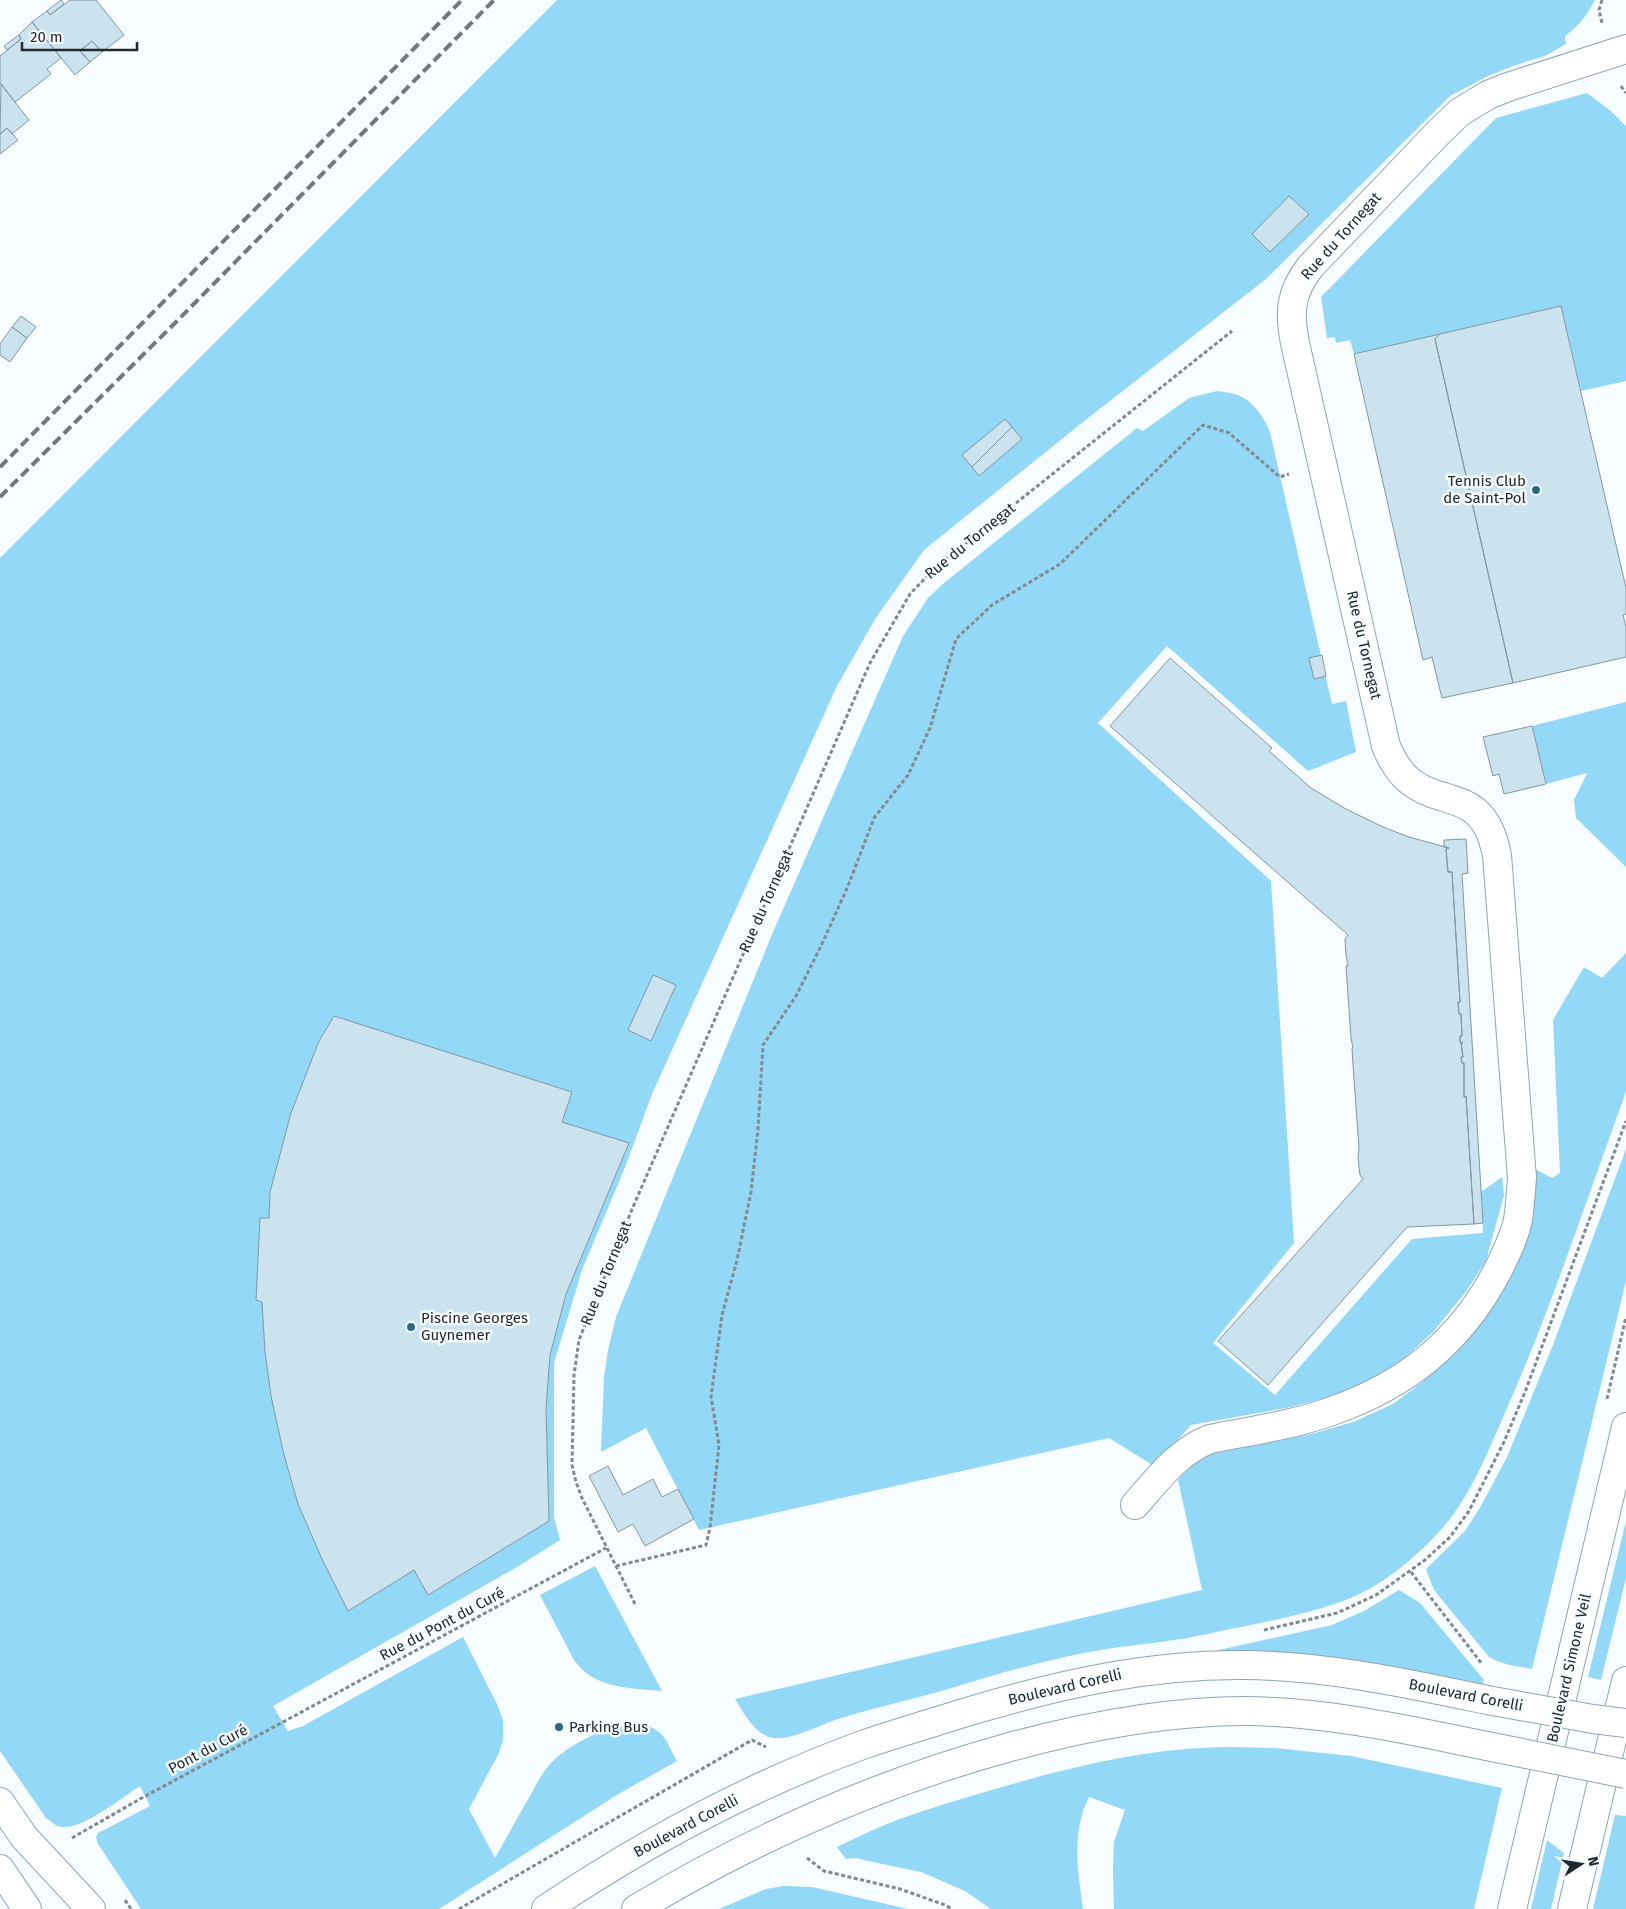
<svg xmlns="http://www.w3.org/2000/svg" width="1626" height="1909" viewBox="0 0 1626 1909" font-family="'Fira Sans',sans-serif">
<style>
.green{fill:#93d8f6}
.building{fill:#cbe3ee;stroke:#8197a1}
.lines{fill:none;stroke-linecap:round;stroke-linejoin:round}
.minor-casing{stroke:#8fa5b0;stroke-width:30}
.major-casing{stroke:#8fa5b0;stroke-width:30}
.path{stroke:#838a8d;stroke-width:3;stroke-dasharray:4 2.5;stroke-linecap:butt}
.minor{stroke:#fff;stroke-width:28}
.major{stroke:#fff;stroke-width:28}
.rail{stroke:#71797c;stroke-width:4;stroke-dasharray:10 5;stroke-linecap:butt}
.major-bridge-casing{stroke:#8fa5b0;stroke-width:30;stroke-linecap:butt}
.major-bridge{stroke:#fff;stroke-width:28}
.poi-dot{fill:#2d6880;stroke:#f7fcfe;stroke-width:2}
.labels{text-anchor:middle;dominant-baseline:central;stroke-width:5;stroke-linejoin:round;paint-order:stroke}
.street-label{font-size:15px;fill:#20292d;stroke:#f7fcfe}
.poi-label{font-size:15px;fill:#20292d;stroke:#f7fcfe;text-anchor:start}
</style>
<rect width="100%" height="100%" fill="#f7fcfe"/>
<!-- green -->
<path class="green" d="M557 0H1595C1587 15 1579 26 1565 36L1566 44 1545 56 1513 66 1488 76 1450 96 1266 279 1083 422 924 550 875 619 837 686 652 1094 626 1165 582 1270 554 1363V1517L560 1540 517 1567 273 1706 288 1731 303 1726 463 1637 497 1704 503 1720V1740L499 1753 469 1809 495 1858C506 1839 516 1820 527 1801 535 1788 541 1773 552 1762 572 1741 633 1710 659 1732 667 1738 672 1753 677 1761L615 1796 439 1909H141L98 1844 96 1837 98 1833 150 1806 140 1786C123 1797 83 1829 63 1827 56 1827 52 1822 46 1818L0 1751V558Z
M1587 93 1612 112 1626 126V381L1581 391 1561 306 1354 354 1350 340 1336 343 1335 337 1327 338 1321 297 1496 118Z
M1217 391C1224 392 1233 393 1240 396 1254 402 1265 419 1270 432L1332 704 1346 701 1356 752 1308 771 1167 646 1098 723 1271 881 1294 1243 1213 1343 1275 1395 1412 1239 1483 1233 1481 1192 1502 1177 1504 1195 1486 1261 1465 1293 1433 1332 1406 1357 1379 1376 1344 1392 1329 1397 1291 1407 1191 1425 1154 1466 1109 1438 699 1530 646 1428 601 1452 604 1377 608 1350 616 1317 773 932 903 636 928 598 944 583 1137 428 1143 431 1189 398Z
M1626 702V867L1576 818 1574 800 1587 773 1546 784 1532 726Z
M1626 953V1091L1622 1103C1584 1207 1549 1314 1504 1415 1486 1456 1469 1500 1438 1533 1413 1560 1378 1589 1343 1601 1310 1613 1275 1620 1241 1627 1219 1631 1197 1637 1174 1640 1148 1644 1121 1646 1095 1651 1044 1660 994 1675 945 1690 909 1700 873 1708 838 1719 820 1725 790 1741 773 1738 756 1736 743 1712 735 1699L1202 1590 1178 1480 1197 1457 1315 1433 1353 1422 1393 1404 1421 1383 1447 1359 1532 1220 1535 1169 1552 1178 1560 1173 1553 1020 1584 967 1602 978Z
M1626 1149V1281L1532 1669C1518 1666 1502 1665 1489 1657L1434 1590 1426 1569 1465 1531 1481 1506 1507 1457 1553 1345Z
M1626 1521V1578L1601 1680 1588 1677Z
M595 1566 662 1691C630 1688 594 1689 574 1660L540 1595Z
M1399 1590 1420 1603 1484 1680 1482 1688 1183 1658 1332 1625 1364 1611Z
M1229 1747 1275 1748 1351 1756 1502 1788 1474 1909H1114L1113 1868 1114 1842 1125 1810 1089 1797C1071 1832 1078 1872 1083 1909H991L965 1891 921 1872 854 1858 846 1859 837 1847C858 1837 878 1827 900 1819 933 1807 968 1797 1002 1787 1078 1765 1149 1748 1229 1747Z
M1615 1815 1626 1816V1909H1593Z
M1547 1840 1564 1853 1551 1909H1531Z
M783 1886 812 1887 908 1909H719L766 1889Z"/>
<!-- building -->
<path class="building" d="M61 0 64 4 50 15 47 11Z
M70 0H96L124 35 102 52 92 41 80 51 90 62 75 75 32 22 47 11 50 15Z
M32 22 61 58 47 69 51 74 15 102 0 83V56L21 39 19 35Z
M19 35 21 39 7 50 4 46Z
M92 41 102 52 90 62 80 51Z
M1 84 29 120 12 134 7 128 0 134Z
M7 128 18 140 0 154V134Z
M1289 196 1309 214 1270 252 1252 234Z
M1561 306 1626 588V614L1623 615 1626 627V657L1513 683 1435 339 1440 334Z
M21 316 36 327 27 338 12 327Z
M12 327 27 338 10 362 0 355V344Z
M1440 334 1435 339 1513 683 1442 698 1432 657 1423 660 1354 354Z
M1005 419 1012 427 972 467 962 455Z
M1012 427 1022 439 979 476 972 467Z
M1322 655 1326 676 1314 679 1309 658Z
M1170 658 1272 748 1269 751 1311 788 1346 809 1383 827 1409 837 1449 848 1446 849 1448 872H1452L1460 1002H1458L1459 1014H1461L1462 1036H1460V1042L1463 1043H1461L1463 1057H1461L1462 1063H1464V1097L1466 1096 1474 1224 1407 1227 1268 1385 1218 1341 1363 1179 1360 1175 1358 1158 1359 1148 1353 1065 1352 1048H1353L1351 1038 1346 966H1348L1346 955 1345 939 1348 935 1110 726Z
M1532 726 1546 784 1504 794 1499 774 1493 776 1483 737Z
M1466 839 1468 873 1462 874 1483 1223 1474 1224 1466 1096 1464 1097V1063H1462L1461 1057H1463L1461 1043H1463L1460 1042V1036H1462L1461 1014H1459L1458 1002H1460L1452 872H1448L1446 849 1449 848 1444 847V840Z
M653 975 676 985 651 1041 628 1030Z
M334 1016 572 1092 562 1122 629 1143 566 1294 550 1355 546 1409 549 1521 428 1595 414 1570 348 1611 322 1559 298 1504 284 1455 271 1396 265 1352 262 1302 256 1300 260 1218H269L270 1192 291 1113 319 1041Z
M608 1466 623 1495 653 1479 662 1497 678 1489 694 1519 645 1546 633 1524 618 1532 589 1476Z"/>
<g class="lines">
<defs>
<path id="minor" d="M1135 1505C1158 1479 1177 1452 1210 1439 1250 1431 1293 1425 1332 1411 1406 1385 1460 1342 1497 1272 1505 1256 1514 1238 1518 1220 1520 1206 1521 1192 1522 1178L1497 855C1493 838 1489 823 1475 811 1466 803 1455 801 1444 797 1413 789 1398 775 1386 746L1295 343C1289 312 1290 293 1310 267L1439 132 1460 112 1488 95 1508 87 1626 49
M1512 1909 1626 1427
M1572 1909 1626 1681"/>
<path id="major" d="M0 1802 24 1837 91 1909
M0 1869 27 1909
M546 1909C646 1842 752 1785 865 1744 900 1732 935 1722 970 1711 1060 1684 1151 1664 1245 1665 1328 1666 1406 1683 1487 1700
M636 1909C753 1839 878 1783 1010 1747 1087 1726 1166 1711 1246 1711 1319 1712 1391 1726 1462 1741"/>
</defs>
<!-- minor casing -->
<use href="#minor" class="minor-casing"/>
<!-- major casing -->
<use href="#major" class="major-casing"/>
<!-- path -->
<path class="path" d="M1602 0 1599 10 1602 23
M1621 86 1626 93
M1607 1399 1626 1317
M616 1566 706 1545 710 1528 719 1445 711 1397 722 1315 737 1260 751 1192 758 1129 763 1045 796 996 822 944 848 886 874 818 908 775 930 728 956 639 992 605 1060 564 1203 425 1229 433 1280 477 1289 474
M1411 1572 1482 1664
M635 1604 582 1498 576 1482 572 1465 574 1375 579 1340 633 1207 870 663 910 594 937 566 1232 331
M1264 1630 1337 1613 1376 1595 1425 1560 1450 1537 1469 1511 1504 1442 1525 1392 1626 1121
M72 1838 140 1799 606 1548
M807 1858 824 1871 900 1889 945 1905 952 1909
M125 1900 131 1909
M459 1909 752 1740 766 1747"/>
<!-- minor -->
<use href="#minor" class="minor"/>
<!-- major -->
<use href="#major" class="major"/>
<!-- rail -->
<path class="rail" d="M0 467 462 0
M0 497 177 321 494 0"/>
<defs>
<path id="major-bridge" d="M1487 1700 1593 1719 1626 1723
M1462 1741 1626 1774"/>
</defs>
<!-- major-bridge casing -->
<use href="#major-bridge" class="major-bridge-casing"/>
<!-- major-bridge -->
<use href="#major-bridge" class="major-bridge"/>
</g>
<!-- markers -->
<g class="poi-dot">
<circle cx="1536" cy="490" r="5"/>
<circle cx="411" cy="1327" r="5"/>
<circle cx="559" cy="1727" r="5"/>
</g>
<g class="labels">
<!-- street labels -->
<g class="street-label">
<text transform="translate(1341 236) rotate(-48)">Rue du Tornegat</text>
<text transform="translate(970 541) rotate(-39)">Rue du Tornegat</text>
<text transform="translate(1364 645) rotate(77)">Rue du Tornegat</text>
<text transform="translate(766 901) rotate(-66)">Rue du Tornegat</text>
<text transform="translate(606 1273) rotate(-68)">Rue du Tornegat</text>
<text transform="translate(442 1624) rotate(-28)">Rue du Pont du Curé</text>
<text transform="translate(1569 1668) rotate(-77)">Boulevard Simone Veil</text>
<text transform="translate(1065 1687) rotate(-13)">Boulevard Corelli</text>
<text transform="translate(1466 1695) rotate(11)">Boulevard Corelli</text>
<text transform="translate(208 1749) rotate(-28)">Pont du Curé</text>
<text transform="translate(686 1826) rotate(-28)">Boulevard Corelli</text>
</g>
<!-- poi labels -->
<g class="poi-label">
<text x="1526" y="481" text-anchor="end">Tennis Club<tspan x="1526" dy="17">de Saint-Pol</tspan></text>
<text x="421" y="1318">Piscine Georges<tspan x="421" dy="17">Guynemer</tspan></text>
<text x="569" y="1727">Parking Bus</text>
</g>
</g>
<!-- north arrow -->
<g transform="translate(1581 1864) rotate(78)" stroke="#f7fcfe" stroke-width="4" paint-order="stroke">
<path d="M0-4L9 19L0 12L-9 19Z" fill="#20292d"/>
<text y="-8" font-size="14" font-weight="bold" text-anchor="middle" fill="#20292d">N</text>
</g>
<!-- scale -->
<path d="M22 42v8h115v-8" fill="none" stroke="#20292d" stroke-width="2.5"/>
<text x="30" y="42" font-size="15" fill="#20292d" stroke="#f7fcfe" stroke-width="4" paint-order="stroke">20 m</text>
</svg>
